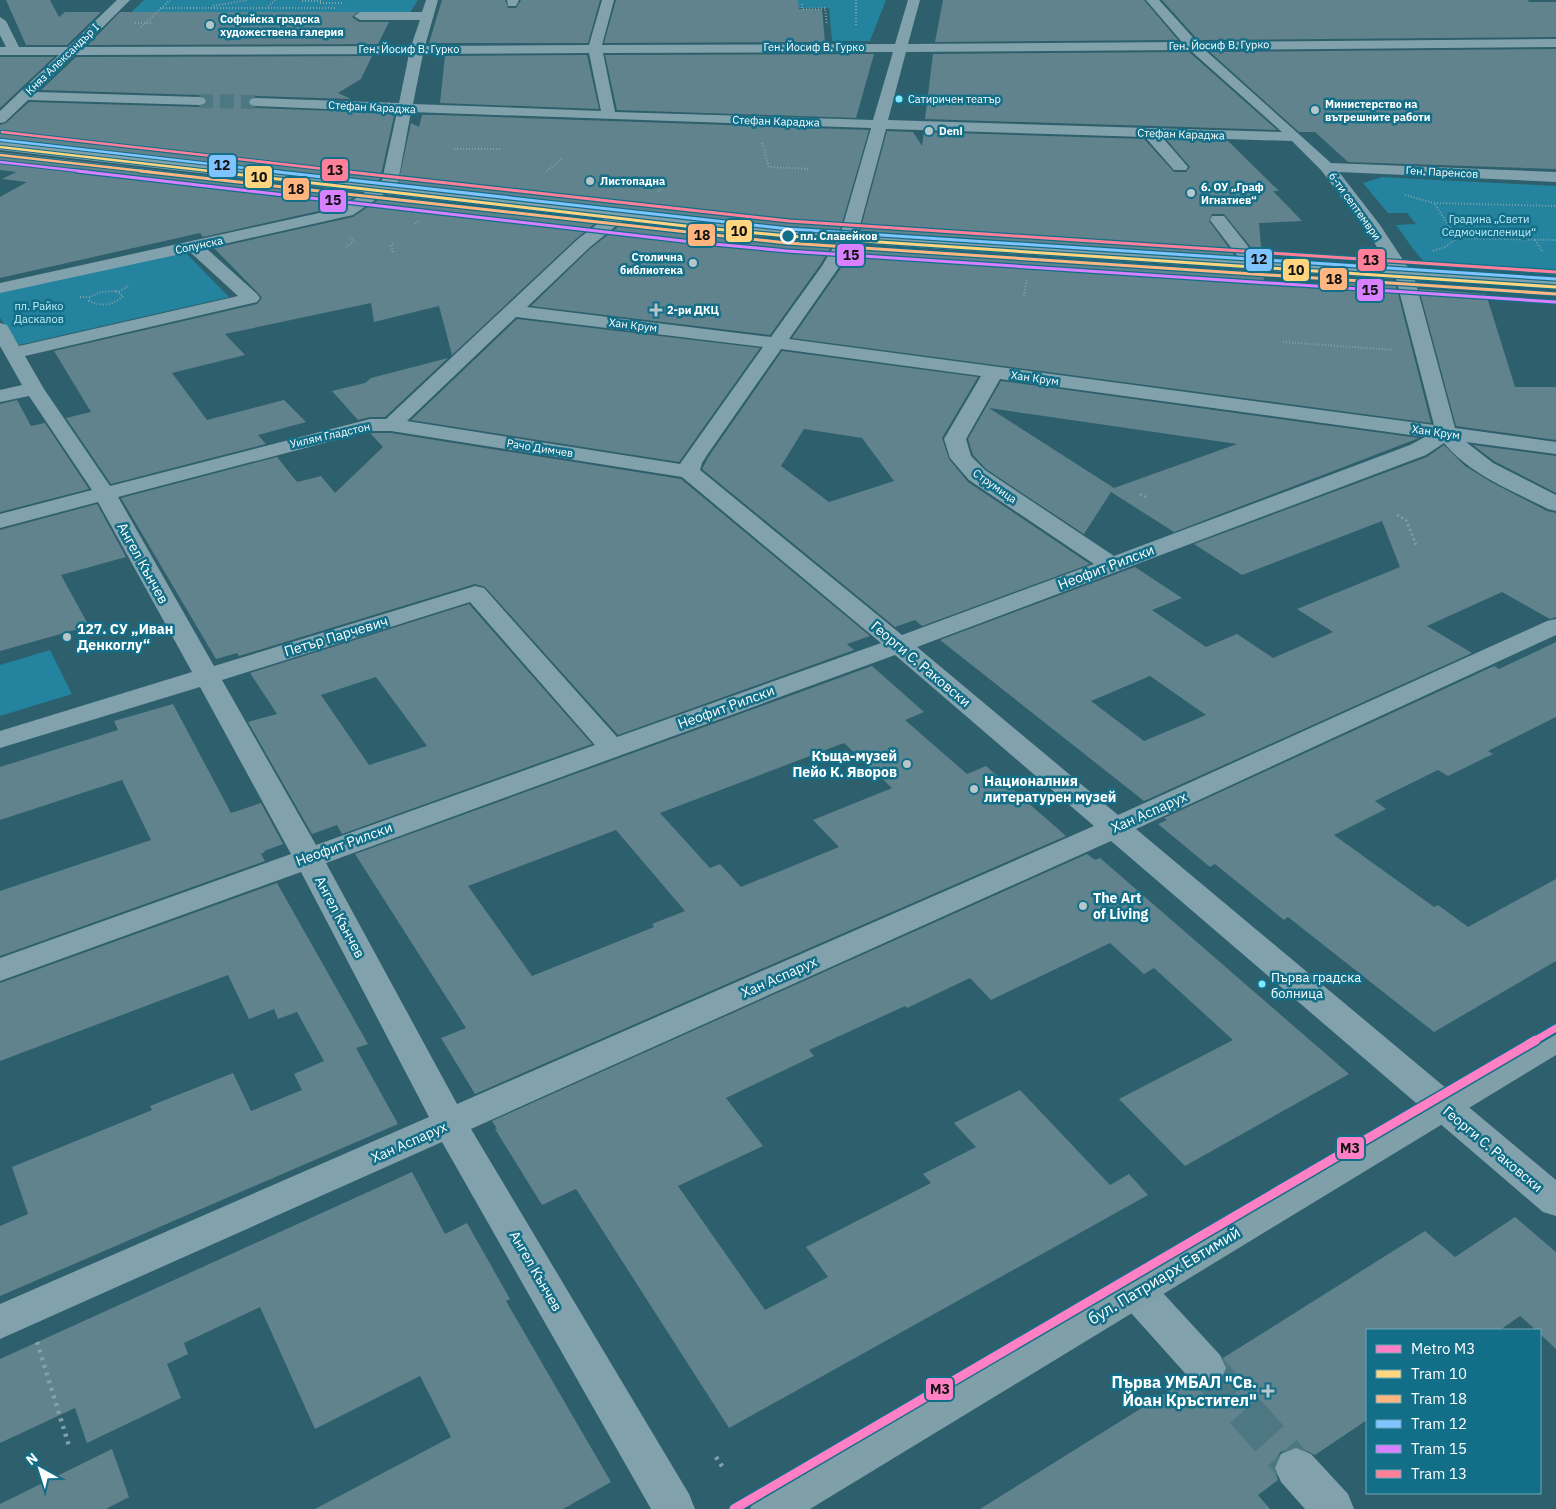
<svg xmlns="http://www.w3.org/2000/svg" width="1556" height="1509" viewBox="0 0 1556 1509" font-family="'IBM Plex Sans',sans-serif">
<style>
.green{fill:#24839e}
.building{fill:#60838d;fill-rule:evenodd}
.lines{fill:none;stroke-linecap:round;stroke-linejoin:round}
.minor-tunnel-far1{stroke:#4d7783;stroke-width:14;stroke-dasharray:14 7;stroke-linecap:butt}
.minor-tunnel{stroke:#4d7783;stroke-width:38;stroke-dasharray:38 19;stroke-linecap:butt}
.path-far2{stroke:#81a2ac;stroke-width:2;stroke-dasharray:1 2;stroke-linecap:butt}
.path-far1{stroke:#81a2ac;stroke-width:2.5;stroke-dasharray:2 3;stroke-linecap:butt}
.path{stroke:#81a2ac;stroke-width:4.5;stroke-dasharray:3 5;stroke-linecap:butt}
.minor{fill:#81a2ac;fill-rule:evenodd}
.major{fill:#80a0a9;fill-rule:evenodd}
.tram-1-far1-casing{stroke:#136e88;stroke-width:4.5}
.tram-1-casing{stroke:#136e88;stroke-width:5.5}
.tram-2-far1-casing{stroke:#136e88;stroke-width:4.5}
.tram-2-casing{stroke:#136e88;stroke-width:5.5}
.tram-3-far1-casing{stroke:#136e88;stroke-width:4.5}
.tram-3-casing{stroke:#136e88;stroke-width:5.5}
.tram-4-far1-casing{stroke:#136e88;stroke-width:4.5}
.tram-4-casing{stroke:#136e88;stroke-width:5.5}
.tram-5-far1-casing{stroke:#136e88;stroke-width:4.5}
.tram-5-casing{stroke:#136e88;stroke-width:5.5}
.tram-1-far1{stroke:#ffd580;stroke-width:2.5}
.tram-1{stroke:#ffd580;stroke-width:3}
.tram-2-far1{stroke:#ffb580;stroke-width:2.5}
.tram-2{stroke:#ffb580;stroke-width:3}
.tram-3-far1{stroke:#80c4ff;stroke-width:2.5}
.tram-3{stroke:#80c4ff;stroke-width:3}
.tram-4-far1{stroke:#d880ff;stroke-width:2.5}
.tram-4{stroke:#d880ff;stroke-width:3}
.tram-5-far1{stroke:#ff8098;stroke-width:2.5}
.tram-5{stroke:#ff8098;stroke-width:3}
.metro-1-far1-casing{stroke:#136e88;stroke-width:11}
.metro-1-casing{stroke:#136e88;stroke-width:12}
.metro-1-far1{stroke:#ff80c5;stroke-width:7}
.metro-1{stroke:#ff80c5;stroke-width:9}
.poi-dot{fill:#b6c7cc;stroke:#136e88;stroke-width:2}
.bus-dot{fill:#80e8ff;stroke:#136e88;stroke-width:2}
.stop-dot{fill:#136e88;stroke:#fff;stroke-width:2.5}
.labels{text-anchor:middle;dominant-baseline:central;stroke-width:5;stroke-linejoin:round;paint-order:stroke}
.far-poi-label{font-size:11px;font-weight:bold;fill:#fff;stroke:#136e88;text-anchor:start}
.far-street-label{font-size:11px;fill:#fff;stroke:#136e88}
.far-bus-label{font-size:11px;fill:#fff;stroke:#136e88;text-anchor:start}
.far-park-label{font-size:11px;fill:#bfeffb;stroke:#136e88}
.far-stop-label{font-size:11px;font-weight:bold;fill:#fff;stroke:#136e88;text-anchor:start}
.bus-label{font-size:13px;fill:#fff;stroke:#136e88;text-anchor:start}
.street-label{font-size:14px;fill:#fff;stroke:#136e88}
.poi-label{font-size:14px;font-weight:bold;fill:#fff;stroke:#136e88;text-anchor:start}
.near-street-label{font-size:16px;fill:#fff;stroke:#136e88}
.near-poi-label{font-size:16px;font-weight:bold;fill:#fff;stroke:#136e88;text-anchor:end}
.line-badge{stroke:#136e88;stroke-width:2}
.pale-badge-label{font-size:14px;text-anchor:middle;font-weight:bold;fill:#111}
</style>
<rect width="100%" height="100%" fill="#2e5f6d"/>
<!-- green -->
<path class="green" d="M144 0H418L409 14 278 12 124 19Z
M757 0H886L870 41H832L829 8H757Z
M1382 177 1556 186V275L1520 272 1510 269 1426 264 1414 250 1396 225 1416 224 1407 213H1388L1363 183Z
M185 252 229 297 19 345 0 318V292Z
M50 650 72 694 0 716V665Z"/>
<!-- building -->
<path class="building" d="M6 0H50L59 17 65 12H101L67 45H26Z
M442 0H505L508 8H516L521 0H600L588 43H429Z
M616 0H798L799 9H822L825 42 604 43Z
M943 0H1144L1178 40 935 42Z
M1162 0H1527L1530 2H1556V37L1198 40Z
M120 12H357L352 17 359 22H389L378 44 88 45Z
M1556 49V169L1348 162 1315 132H1299L1210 52Z
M1189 52 1277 130 925 119 933 54Z
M874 54 856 118 617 110 605 55Z
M587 55 599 109 440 103 445 56Z
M372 56 361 79 338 93 351 99 256 96 249 98 247 103 251 107 256 108 387 113 394 116 380 179 376 182 0 138V125L6 123 29 102 199 107 204 106 208 102 206 97 199 95 41 90 76 57Z
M0 57H54L0 108Z
M422 115H439L869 130 840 230 740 223 398 184 411 123 419 127Z
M887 131 913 132 922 146 924 132 1144 139 1174 172H1186L1190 167 1166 139 1228 141 1279 191H1273L1302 221 1259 223 1262 257H1259L1224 214H1212L1209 221 1235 256 860 231Z
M0 152 360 193 341 206 203 237 200 233 0 278V197L27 182 2 179 16 172 0 170Z
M384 196 599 220 577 238 452 355 439 306 374 322 371 303 225 334 245 355 172 373 207 420 284 400 306 422 258 435 266 444 111 484 66 418 91 412 54 351 257 304 262 298 258 293 214 248 353 217Z
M623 223 740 237 834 243 820 265 770 335 531 306 591 248Z
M854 245 1263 272 1264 281 1329 284 1328 278 1395 282 1431 423 792 338 841 268Z
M1419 289 1486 294 1515 387H1556V440L1456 426Z
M517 319 760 348 679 462 411 420Z
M782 351 978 377 942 438 949 459 968 482 1090 564 922 626 915 620 895 627 702 469 709 456ZM804 429 862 438 894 481 829 502 781 466Z
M448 358 385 417H370L358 420 332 391 365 383 371 378Z
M1001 381 1419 438 1174 532 1111 492 1084 534 1114 554 986 469 973 455 968 439ZM989 408 1237 444 1114 488Z
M17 400 31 426 45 423 89 489 0 512V404Z
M370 433H391L681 479 870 636 847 644 854 650 618 735 485 587 475 584 239 656 237 653 216 659 121 498 277 457 297 482 321 476 335 493 383 447Z
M1444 445 1465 466 1491 482 1547 511 1556 513V617L1550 619 1502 592 1427 626 1472 653 1144 801 940 640 1135 567 1182 598 1152 610 1206 647 1237 634 1273 658 1333 632 1297 609 1400 567 1382 521 1242 575 1194 544 1427 457ZM1150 676 1206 715 1144 741 1091 701Z
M1473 445 1556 456V493L1494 461Z
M97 504 126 557 61 575 89 626 0 651V530Z
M469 604 592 744 342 834 337 825 312 834 248 722 277 714 250 673ZM376 677 427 746 369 765 321 695Z
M1556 642V717L1488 751 1493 754 1448 776 1438 770 1375 801 1386 809 1334 835 1434 907 1438 905 1468 927 1556 879V961L1434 1032 1288 917 1284 920 1215 864 1210 867 1158 824 1167 820 1164 818 1494 666 1499 669Z
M872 666 924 712 905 720 967 774 986 766 1066 836 475 1094 441 1038 466 1028 355 854ZM844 743 892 788 813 820 839 847 741 887 720 864 710 868 660 813ZM616 830 685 911 652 924 654 927 532 976 468 886Z
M173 704 231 813 261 803 283 844 264 851 265 852 261 854 265 861 0 956V891L151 840 122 780 0 820V767L118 730 114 721Z
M1087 854 1095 860 1100 858 1349 1074 1185 1166 1119 1099 1233 1040 1154 968 1144 974 1110 943 991 1000 970 978 907 1008 905 1006 809 1050 814 1056 726 1098 763 1146 678 1186 765 1310 828 1277 806 1247 931 1183 923 1174 976 1147 954 1123 1020 1090 1110 1185 1129 1174 1148 1195 729 1428 576 1189 542 1205 495 1129H497L492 1121Z
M277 883 368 1044 356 1048 398 1124 0 1296V1226L28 1214 12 1167 152 1110 150 1106 233 1073 251 1111 302 1090 294 1074 324 1061 297 1012 278 1019 274 1009 249 1019 228 975 0 1061V983Z
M412 1172 445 1234 467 1223 510 1299 506 1301 611 1482 563 1509H315L451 1437 420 1376 315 1429 260 1307 184 1343 188 1354 167 1364 181 1398 87 1443 75 1408 0 1443V1359Z
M1515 1217 1556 1252V1349L1540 1334V1330H1536L1520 1316 1500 1330H1367V1420L1315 1455 1297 1446 1280 1452 1273 1467 1278 1480 1258 1495 1270 1509H980L1188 1379 1191 1383 1205 1388 1221 1383 1228 1369 1223 1358 1425 1231 1455 1257Z
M112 1449 129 1497 106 1509H0V1504Z"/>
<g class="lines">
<!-- minor-tunnel-far1 -->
<path class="minor-tunnel-far1" d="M199 101 256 102"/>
<!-- minor-tunnel -->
<path class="minor-tunnel" d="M1206 1368 1296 1468"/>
<!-- path-far2 -->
<path class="path-far2" d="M856 0V25
M302 1H321
M320 3H342
M802 4V9L825 8 827 25
M213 6 247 0
M268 7 275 0
M160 8H337
M135 23H153
M141 27 170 0
M762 143 769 167 810 169
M454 149H500
M547 171 563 158
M658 192 666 183
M1405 195 1434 203
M415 224 420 220
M1457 238 1434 203 1556 206
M1535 240 1542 251
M346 247 354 241 348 236
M1433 251 1445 247 1457 238 1556 240
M393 252 391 245 394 242
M116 291 123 296C114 305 101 307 89 301L90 297 101 292Z
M119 292 129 285
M1024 296 1027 278
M80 297H90
M1283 342 1394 350"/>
<!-- path-far1 -->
<path class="path-far1" d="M1140 494 1146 497
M1397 515 1406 520 1417 547"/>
<!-- path -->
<path class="path" d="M37 1342 70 1449
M716 1457 724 1469"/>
<!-- minor -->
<path class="minor" d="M117 0H130L83 47 411 46 420 20H360L354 16 360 12H422L426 0H438L425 46 589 45 602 0H614L602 45 895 44 908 0H920L908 44 1182 42 1146 0H1159L1197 42 1556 39V47L1205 50 1331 163 1556 172V182L1339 172 1380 225 1409 269 1556 279V289L1415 280 1455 428 1556 442V454L1466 442 1493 463 1556 495V511L1548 509C1511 490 1471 475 1444 443L1426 455 917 647 1118 815 1547 621 1556 619V635L1136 829 1556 1180V1216L1543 1212 1111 841 471 1129 689 1494 695 1509H651L442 1142 0 1339V1304L429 1117 301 872 0 981V958L291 854 200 687 0 748V731L192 672 98 502 0 528V514L92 490 29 396 0 402V390L22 385 0 346V323L7 325 19 346 238 296 190 252 0 293V283L342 208 365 192 0 150V140L377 184 382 180 397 112 256 106 251 105 249 102 251 99 256 98 399 103 409 54 75 55 36 92 199 97 204 98 206 101 204 104 199 105 28 100 5 122 0 123V111L59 55H0V47H6L0 35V17L6 21 19 47H68ZM1190 50 1282 132 888 120 906 52ZM893 52 873 120 615 112 603 53ZM589 53 601 111 413 104 423 54ZM411 112 871 128 841 232 740 225 395 186 398 182ZM886 129 1145 137 1174 170H1186L1188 167 1162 137 1292 141 1321 170 1367 231 1390 268 1258 259 1224 216H1212L1210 220 1239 258 858 233ZM384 194 604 219 578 239 386 419H370L110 486 44 389 25 356 257 302 260 298 257 294 206 248 353 215ZM622 221 740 235 837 241 822 266 771 337 527 307 590 247ZM853 243 1396 279 1434 425 789 339 839 267ZM516 317 763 347 680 464 407 421ZM781 349 981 376 944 439 950 458 969 480 1094 564 902 635 700 470 702 463 707 455ZM1000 379 1425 437 1410 445 1114 556 985 470 971 456 966 439ZM370 431H391L682 477 881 643 617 737 484 588 475 586 214 666 118 497ZM470 602 595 745 316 845 222 680ZM895 655 1094 826 457 1104 326 863Z
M507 0H519L516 6H508Z
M1137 1275 1151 1280 1220 1355 1226 1368 1220 1381 1206 1386 1192 1381 1123 1304 1118 1292 1123 1280Z
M1296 1448 1311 1454 1348 1494 1354 1509H1305L1281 1482 1275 1468 1281 1454Z"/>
<!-- major -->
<path class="major" d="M1556 1027V1055L810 1509H750L756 1494 1544 1030Z"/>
<defs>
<path id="tram-1-far1" d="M0 147 218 172"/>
<path id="tram-1" d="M208 171 694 227 788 236 1556 287"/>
<path id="tram-2-far1" d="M0 155 151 172"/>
<path id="tram-2" d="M140 171 787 243 1556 294"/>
<path id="tram-3-far1" d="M1 140 280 172"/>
<path id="tram-3" d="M269 171 789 229 1556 279"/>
<path id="tram-4-far1" d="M0 162 88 172"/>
<path id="tram-4" d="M77 171 692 242 787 251 1555 302"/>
<path id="tram-5-far1" d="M2 132 351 172"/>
<path id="tram-5" d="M340 171 789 221 1556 272"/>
</defs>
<!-- tram-1-far1 casing -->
<use href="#tram-1-far1" class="tram-1-far1-casing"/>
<!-- tram-1 casing -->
<use href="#tram-1" class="tram-1-casing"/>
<!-- tram-2-far1 casing -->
<use href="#tram-2-far1" class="tram-2-far1-casing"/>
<!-- tram-2 casing -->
<use href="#tram-2" class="tram-2-casing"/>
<!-- tram-3-far1 casing -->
<use href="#tram-3-far1" class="tram-3-far1-casing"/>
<!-- tram-3 casing -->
<use href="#tram-3" class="tram-3-casing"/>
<!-- tram-4-far1 casing -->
<use href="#tram-4-far1" class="tram-4-far1-casing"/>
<!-- tram-4 casing -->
<use href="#tram-4" class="tram-4-casing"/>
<!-- tram-5-far1 casing -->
<use href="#tram-5-far1" class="tram-5-far1-casing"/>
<!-- tram-5 casing -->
<use href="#tram-5" class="tram-5-casing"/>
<!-- tram-1-far1 -->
<use href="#tram-1-far1" class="tram-1-far1"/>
<!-- tram-1 -->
<use href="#tram-1" class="tram-1"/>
<!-- tram-2-far1 -->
<use href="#tram-2-far1" class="tram-2-far1"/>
<!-- tram-2 -->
<use href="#tram-2" class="tram-2"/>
<!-- tram-3-far1 -->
<use href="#tram-3-far1" class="tram-3-far1"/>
<!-- tram-3 -->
<use href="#tram-3" class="tram-3"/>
<!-- tram-4-far1 -->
<use href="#tram-4-far1" class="tram-4-far1"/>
<!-- tram-4 -->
<use href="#tram-4" class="tram-4"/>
<!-- tram-5-far1 -->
<use href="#tram-5-far1" class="tram-5-far1"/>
<!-- tram-5 -->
<use href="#tram-5" class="tram-5"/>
<defs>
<path id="metro-1-far1" d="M1534 1041 1556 1028"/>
<path id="metro-1" d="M734 1509 1536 1040"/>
</defs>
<!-- metro-1-far1 casing -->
<use href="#metro-1-far1" class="metro-1-far1-casing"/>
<!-- metro-1 casing -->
<use href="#metro-1" class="metro-1-casing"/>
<!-- metro-1-far1 -->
<use href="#metro-1-far1" class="metro-1-far1"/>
<!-- metro-1 -->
<use href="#metro-1" class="metro-1"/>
</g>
<!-- markers -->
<g class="poi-dot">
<circle cx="210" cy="25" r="5"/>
<circle cx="1315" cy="110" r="5"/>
<circle cx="929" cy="131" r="5"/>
<circle cx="590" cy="181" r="5"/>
<circle cx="1191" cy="193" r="5"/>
<circle cx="693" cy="263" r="5"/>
<path d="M653.5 302.5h5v5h5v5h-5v5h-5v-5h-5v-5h5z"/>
<circle cx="67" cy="637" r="5"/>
<circle cx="907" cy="764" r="5"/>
<circle cx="974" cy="789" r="5"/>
<circle cx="1083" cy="906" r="5"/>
<path d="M1265.5 1383.5h5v5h5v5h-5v5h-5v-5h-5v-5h5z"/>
</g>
<g class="bus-dot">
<circle cx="899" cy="99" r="4.5"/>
<circle cx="1262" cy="984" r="4.5"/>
</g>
<circle class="stop-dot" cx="788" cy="236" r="7"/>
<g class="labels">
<!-- far-poi labels -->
<g class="far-poi-label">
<text x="220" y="19">Софийска градска<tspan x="220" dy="13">художествена галерия</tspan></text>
<text x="1325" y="104">Министерство на<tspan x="1325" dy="13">вътрешните работи</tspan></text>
<text x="939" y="131">Deni</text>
<text x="600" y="181">Листопадна</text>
<text x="1201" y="187">6. ОУ „Граф<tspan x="1201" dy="13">Игнатиев“</tspan></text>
<text x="683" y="257" text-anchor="end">Столична<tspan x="683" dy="13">библиотека</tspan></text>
<text x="667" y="310">2-ри ДКЦ</text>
</g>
<!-- far-street labels -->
<g class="far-street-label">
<text transform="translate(1219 45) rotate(-1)">Ген. Йосиф В. Гурко</text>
<text x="814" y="47">Ген. Йосиф В. Гурко</text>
<text x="409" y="49">Ген. Йосиф В. Гурко</text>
<text transform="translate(62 59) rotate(-44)">Княз Александър I</text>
<text transform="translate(372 107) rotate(3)">Стефан Караджа</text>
<text transform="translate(776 121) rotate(2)">Стефан Караджа</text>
<text transform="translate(1181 134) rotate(2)">Стефан Караджа</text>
<text transform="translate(1442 172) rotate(3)">Ген. Паренсов</text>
<text transform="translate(1355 206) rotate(54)">6-ти септември</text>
<text transform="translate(199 245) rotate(-12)">Солунска</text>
<text transform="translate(633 325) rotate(7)">Хан Крум</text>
<text transform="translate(1035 378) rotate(8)">Хан Крум</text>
<text transform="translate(1436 432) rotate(8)">Хан Крум</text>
<text transform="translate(330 435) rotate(-13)">Уилям Гладстон</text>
<text transform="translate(540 448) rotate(9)">Рачо Димчев</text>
<text transform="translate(995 486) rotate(35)">Струмица</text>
</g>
<!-- far-bus labels -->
<g class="far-bus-label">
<text x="908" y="99">Сатиричен театър</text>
</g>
<!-- far-park labels -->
<g class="far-park-label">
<text x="1489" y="219">Градина „Свети<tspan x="1489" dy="13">Седмочисленици“</tspan></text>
<text x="39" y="306">пл. Райко<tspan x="39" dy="13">Даскалов</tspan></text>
</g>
<!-- far-stop labels -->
<g class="far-stop-label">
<text x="800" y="236">пл. Славейков</text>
</g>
<!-- bus labels -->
<g class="bus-label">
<text x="1271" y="977">Първа градска<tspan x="1271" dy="16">болница</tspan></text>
</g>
<!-- street labels -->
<g class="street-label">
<text transform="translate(143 563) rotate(61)">Ангел Кънчев</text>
<text transform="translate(1106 567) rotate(-21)">Неофит Рилски</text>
<text transform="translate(336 636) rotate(-17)">Петър Парчевич</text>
<text transform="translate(921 664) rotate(40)">Георги С. Раковски</text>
<text transform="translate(726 707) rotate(-20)">Неофит Рилски</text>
<text transform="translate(1149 812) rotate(-24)">Хан Аспарух</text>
<text transform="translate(344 844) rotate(-20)">Неофит Рилски</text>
<text transform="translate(340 917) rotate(62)">Ангел Кънчев</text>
<text transform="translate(779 977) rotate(-24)">Хан Аспарух</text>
<text transform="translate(409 1142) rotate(-24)">Хан Аспарух</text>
<text transform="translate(1493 1149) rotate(40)">Георги С. Раковски</text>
<text transform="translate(536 1271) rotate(60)">Ангел Кънчев</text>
</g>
<!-- poi labels -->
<g class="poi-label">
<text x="77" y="629">127. СУ „Иван<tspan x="77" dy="16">Денкоглу“</tspan></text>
<text x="897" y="756" text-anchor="end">Къща-музей<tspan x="897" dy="16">Пейо К. Яворов</tspan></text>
<text x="984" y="781">Националния<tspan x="984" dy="16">литературен музей</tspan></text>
<text x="1093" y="898">The Art<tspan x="1093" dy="16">of Living</tspan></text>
</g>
<!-- near-street labels -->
<g class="near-street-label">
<text transform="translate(1164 1275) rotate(-31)">бул. Патриарх Евтимий</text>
</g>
<!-- near-poi labels -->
<g class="near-poi-label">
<text x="1257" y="1382">Първа УМБАЛ "Св.<tspan x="1257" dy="18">Йоан Кръстител"</tspan></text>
</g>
</g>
<g class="line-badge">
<rect x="208" y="154" width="29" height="24" rx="5" fill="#80c4ff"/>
<rect x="321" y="158" width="28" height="24" rx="5" fill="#ff8098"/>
<rect x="244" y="165" width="29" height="24" rx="5" fill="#ffd580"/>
<rect x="282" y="177" width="28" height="24" rx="5" fill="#ffb580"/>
<rect x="319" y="189" width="28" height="24" rx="5" fill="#d880ff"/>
<rect x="725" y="219" width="28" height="24" rx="5" fill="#ffd580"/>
<rect x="687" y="223" width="29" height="24" rx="5" fill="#ffb580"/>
<rect x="836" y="243" width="29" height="24" rx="5" fill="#d880ff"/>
<rect x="1245" y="248" width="28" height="24" rx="5" fill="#80c4ff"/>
<rect x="1357" y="248" width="29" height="24" rx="5" fill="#ff8098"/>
<rect x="1282" y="258" width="28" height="24" rx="5" fill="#ffd580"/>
<rect x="1319" y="267" width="29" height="24" rx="5" fill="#ffb580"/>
<rect x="1356" y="278" width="28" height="24" rx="5" fill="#d880ff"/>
<rect x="1336" y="1136" width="29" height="24" rx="5" fill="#ff80c5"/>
<rect x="925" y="1377" width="29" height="24" rx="5" fill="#ff80c5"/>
</g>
<g class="pale-badge-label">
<text x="222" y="170">12</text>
<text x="335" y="175">13</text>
<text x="259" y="182">10</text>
<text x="296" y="194">18</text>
<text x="333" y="205">15</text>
<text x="739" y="236">10</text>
<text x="702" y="240">18</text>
<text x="851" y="260">15</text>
<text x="1259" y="264">12</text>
<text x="1371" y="265">13</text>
<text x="1296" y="275">10</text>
<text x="1334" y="284">18</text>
<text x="1370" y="295">15</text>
<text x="1350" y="1153">M3</text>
<text x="940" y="1394">M3</text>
</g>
<!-- legend -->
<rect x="1366" y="1329" width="175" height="165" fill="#136e88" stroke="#71a8b8"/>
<rect x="1376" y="1345" width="25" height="8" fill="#ff80c5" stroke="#71a8b8"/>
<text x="1411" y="1354" font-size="15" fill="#ffffff">Metro M3</text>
<rect x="1376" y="1370" width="25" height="8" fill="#ffd580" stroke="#71a8b8"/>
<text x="1411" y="1379" font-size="15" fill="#ffffff">Tram 10</text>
<rect x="1376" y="1395" width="25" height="8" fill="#ffb580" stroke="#71a8b8"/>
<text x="1411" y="1404" font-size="15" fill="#ffffff">Tram 18</text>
<rect x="1376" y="1420" width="25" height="8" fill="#80c4ff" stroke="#71a8b8"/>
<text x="1411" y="1429" font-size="15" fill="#ffffff">Tram 12</text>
<rect x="1376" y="1445" width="25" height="8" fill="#d880ff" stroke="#71a8b8"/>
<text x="1411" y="1454" font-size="15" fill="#ffffff">Tram 15</text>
<rect x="1376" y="1470" width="25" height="8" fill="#ff8098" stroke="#71a8b8"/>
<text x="1411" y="1479" font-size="15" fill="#ffffff">Tram 13</text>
<!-- north arrow -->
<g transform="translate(40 1469) rotate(321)" stroke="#136e88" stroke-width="4" paint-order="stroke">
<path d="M0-4L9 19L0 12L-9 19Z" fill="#ffffff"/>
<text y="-8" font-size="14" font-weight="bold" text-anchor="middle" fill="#ffffff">N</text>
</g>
</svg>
